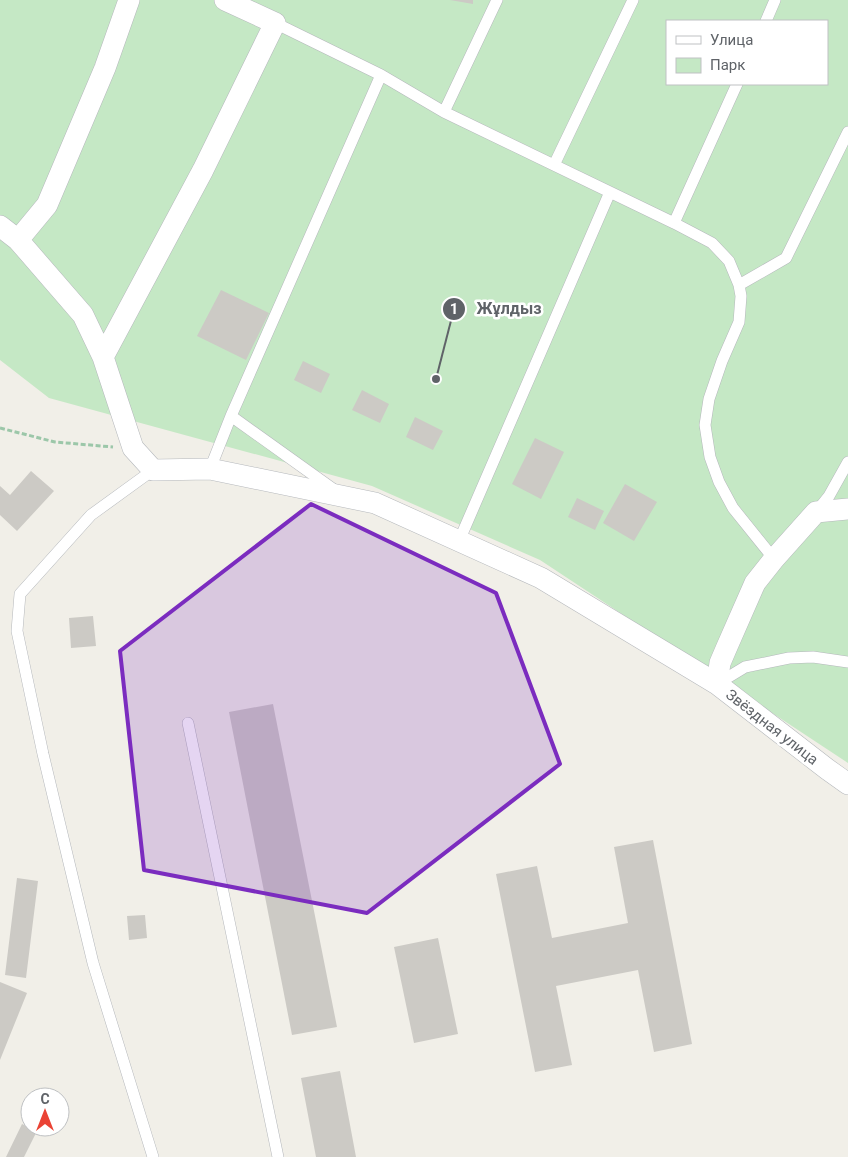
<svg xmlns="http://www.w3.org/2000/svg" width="848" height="1157" viewBox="0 0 848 1157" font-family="Roboto,sans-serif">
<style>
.green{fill:#c5e8c5;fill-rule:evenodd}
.building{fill:#cccac5}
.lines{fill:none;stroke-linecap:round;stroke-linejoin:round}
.lane-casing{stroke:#b5b8bc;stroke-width:12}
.street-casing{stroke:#b5b8bc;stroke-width:22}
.path{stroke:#9cc7a9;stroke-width:3;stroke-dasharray:5 2.5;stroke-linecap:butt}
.lane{stroke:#fff;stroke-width:11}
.street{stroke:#fff;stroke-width:21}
.marked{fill:#7b2cbf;fill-opacity:0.2;stroke:#7b2cbf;stroke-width:4;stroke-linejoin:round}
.labels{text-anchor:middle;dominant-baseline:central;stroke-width:5;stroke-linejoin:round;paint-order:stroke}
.street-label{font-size:15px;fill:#5f6368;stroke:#fff}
.leader{fill:none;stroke:#5f6368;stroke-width:2}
.callout-dot{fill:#5f6368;stroke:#fff;stroke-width:2}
.mark-label{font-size:15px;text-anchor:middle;font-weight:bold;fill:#fff}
.callout-label{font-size:16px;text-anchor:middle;font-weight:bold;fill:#5f6368;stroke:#fff;stroke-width:5;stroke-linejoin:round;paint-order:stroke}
</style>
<rect width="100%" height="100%" fill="#f1efe8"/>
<!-- green -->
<path class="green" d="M0 0H848V763L540 560 372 486 49 398 0 360ZM667 21H827V84H667Z"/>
<!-- building -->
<path class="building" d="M450 0H473V4Z
M221 290 269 313 246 360 197 336Z
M303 361 330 374 321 393 294 380Z
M362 390 389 404 380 423 352 410Z
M415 417 443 431 433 450 406 437Z
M535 438 564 452 541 499 512 484Z
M31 471 54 491 17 531 0 515V486L10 495Z
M625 484 657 502 634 541 603 523Z
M577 498 604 511 595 530 568 517Z
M93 616 96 646 71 648 69 618Z
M273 704 337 1027 292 1035 229 712Z
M653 840 692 1044 654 1052 638 970 556 986 572 1065 535 1072 496 874 537 866 552 938 628 923 614 847Z
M17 878 38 881 26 978 5 975Z
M145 915 147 938 129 940 127 916Z
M438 938 458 1034 414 1043 394 947Z
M0 982 27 993 0 1060Z
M340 1071 356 1157H316L301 1078Z
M22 1124 37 1131 24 1157H6Z"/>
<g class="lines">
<defs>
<path id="lane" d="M766 21 775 0
M275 23 381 75 444 112 674 223 712 243 729 261 739 285 741 296 739 322 722 361 709 399 705 425 710 457 719 482 733 508 774 559
M444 112 497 0
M554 165 633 0
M674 223 737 84
M739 285 786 258 848 132
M231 416 333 489
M210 469 231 416 381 75
M817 511 829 496 848 462
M459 541 610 192
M717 684 745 667 789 658 813 657 848 662
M188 723 278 1157
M153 1157 93 963 43 754 17 631 20 594 91 515 153 470"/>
<path id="street" d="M0 226 18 240 83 315 103 357 133 448 153 470 210 469 375 503 541 578 717 684 827 769 848 784
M18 240 47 205 105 68 129 0
M103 357 203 170 275 23 225 0
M717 684 720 663 726 649 755 583 774 559 816 512 848 509"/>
</defs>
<!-- lane casing -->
<use href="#lane" class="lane-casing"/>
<!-- street casing -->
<use href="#street" class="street-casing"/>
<!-- path -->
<path class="path" d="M0 428 55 442 113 447"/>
<!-- lane -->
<use href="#lane" class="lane"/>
<!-- street -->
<use href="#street" class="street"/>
</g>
<!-- marked area -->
<path class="marked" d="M311 504 496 593 560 764 367 913 144 870 120 651Z"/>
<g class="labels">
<!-- street labels -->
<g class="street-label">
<text transform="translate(772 727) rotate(38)">Звёздная улица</text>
</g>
</g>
<!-- callouts -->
<path class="leader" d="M436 379L454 309"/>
<g class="callout-dot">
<circle cx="436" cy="379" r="5"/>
<circle cx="454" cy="309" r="12"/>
</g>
<g class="mark-label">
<text x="454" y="314">1</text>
</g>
<g class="callout-label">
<text x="509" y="314">Жұлдыз</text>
</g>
<!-- legend -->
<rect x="666" y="20" width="162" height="65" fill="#ffffff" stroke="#bfc1c3"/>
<rect x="676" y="36" width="25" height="8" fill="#ffffff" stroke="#bfc1c3"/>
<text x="710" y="45" font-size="15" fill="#5f6368">Улица</text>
<rect x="676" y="58" width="25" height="15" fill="#c5e8c5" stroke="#bfc1c3"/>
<text x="710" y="70" font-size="15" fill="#5f6368">Парк</text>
<!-- north arrow -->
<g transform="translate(45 1112)"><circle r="24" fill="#ffffff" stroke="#bfc1c3"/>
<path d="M0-4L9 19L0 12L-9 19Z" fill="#ea4335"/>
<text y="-8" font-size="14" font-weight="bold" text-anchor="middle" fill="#5f6368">С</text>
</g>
</svg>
